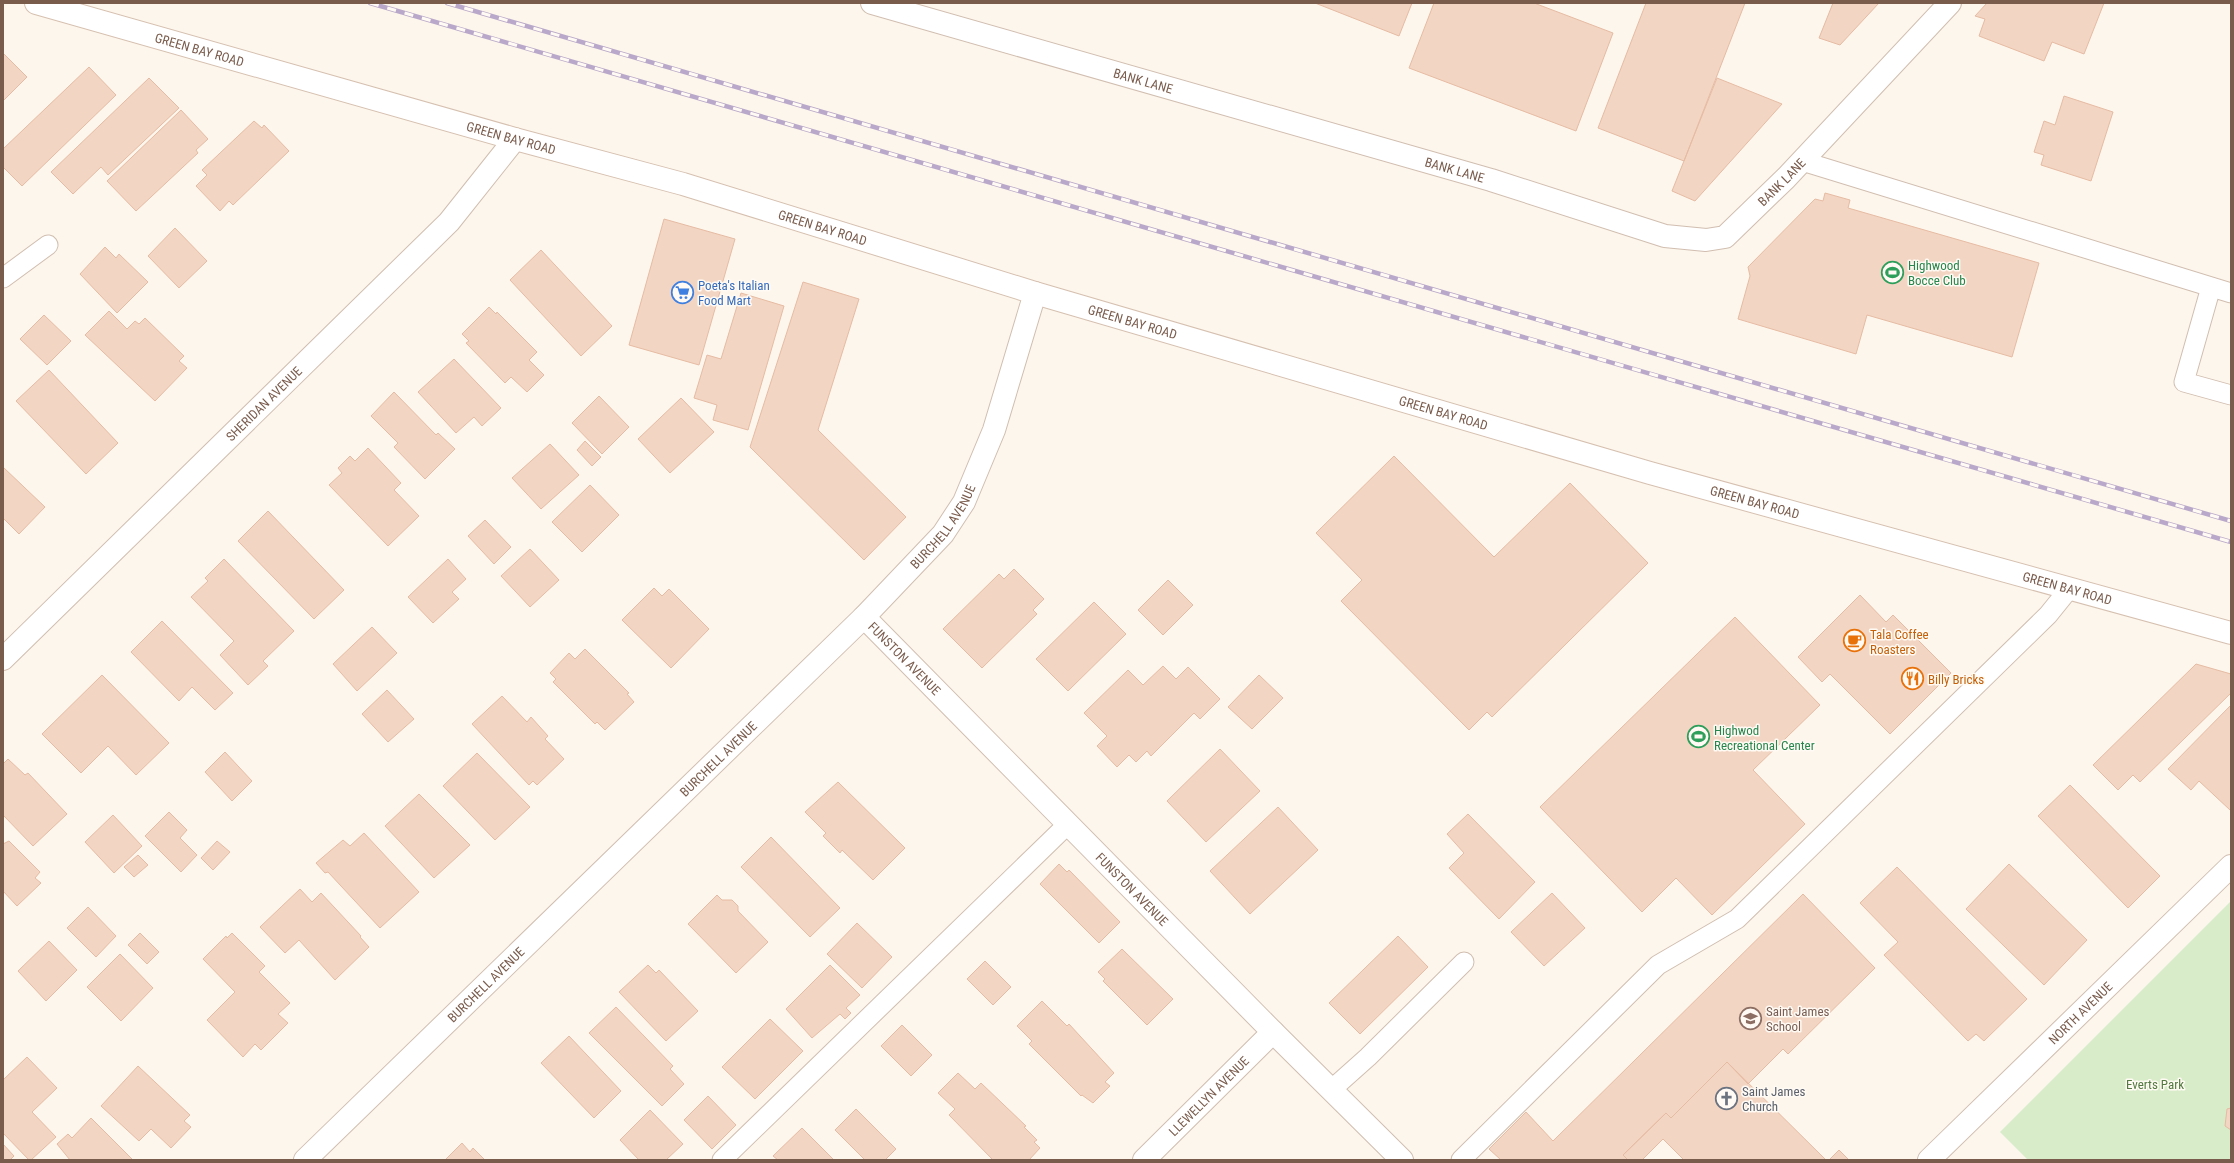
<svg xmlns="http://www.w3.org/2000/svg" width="2234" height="1163" viewBox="0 0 2234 1163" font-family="'Roboto Condensed',sans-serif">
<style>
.green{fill:#d8ecc9}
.building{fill:#f3d5c3;stroke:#e6bba3}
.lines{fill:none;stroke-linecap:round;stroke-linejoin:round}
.lane-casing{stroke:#d1beb0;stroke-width:21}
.street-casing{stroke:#d1beb0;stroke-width:24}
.secondary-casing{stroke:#d6c0b0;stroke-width:24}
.lane{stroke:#fff;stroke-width:19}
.street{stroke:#fff;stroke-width:22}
.secondary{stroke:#fff;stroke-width:22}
.rail-casing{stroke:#b9a8c9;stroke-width:4.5}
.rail{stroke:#fffaf3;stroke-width:3;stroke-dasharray:9;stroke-linecap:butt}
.labels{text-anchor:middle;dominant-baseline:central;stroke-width:3;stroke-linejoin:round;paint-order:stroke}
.street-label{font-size:13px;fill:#7a5c4d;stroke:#fffaf3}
.leisure-label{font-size:13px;fill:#27864d;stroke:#fffaf3;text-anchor:start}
.shop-label{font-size:13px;fill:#366cbe;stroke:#fffaf3;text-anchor:start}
.food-label{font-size:13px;fill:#c56008;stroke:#fffaf3;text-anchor:start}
.education-label{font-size:13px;fill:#785e54;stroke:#fffaf3;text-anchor:start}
.park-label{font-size:13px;fill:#537a41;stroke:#fffaf3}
.worship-label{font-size:13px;fill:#5b616d;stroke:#fffaf3;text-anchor:start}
</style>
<rect width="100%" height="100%" fill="#fdf6ec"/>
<!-- green -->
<path class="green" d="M2231 901V1160H2028L2000 1132Z"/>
<!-- building -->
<path class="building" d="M1315 3H1412L1399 36Z
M1434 3H1534L1613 33 1576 131 1409 68Z
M1646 3H1745L1684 161 1598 128Z
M1833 3H1879L1840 45 1819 38Z
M1987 3H2104L2084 54 2052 42 2044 61 1979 36 1985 19 1975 16Z
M3 53 27 77 3 101Z
M89 67 116 95 22 186 3 167V149Z
M149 78 179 108 108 175 101 167 73 194 51 172Z
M1717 78 1782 104 1695 201 1672 191Z
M2064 96 2113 112 2091 181 2041 165 2044 155 2034 152 2044 121 2055 125Z
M181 110 208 139 196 150 198 153 136 211 107 181Z
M254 121 262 128 264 125 289 151 233 205 229 201 220 211 196 186 207 175 202 170Z
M1825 193 1850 200 1848 208 2039 263 2012 357 1867 315 1856 354 1738 319 1750 276 1748 267 1815 199 1823 201Z
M664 219 735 239 699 365 629 345Z
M175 228 207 261 179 288 148 256Z
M105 247 116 258 119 254 148 282 117 313 80 274Z
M541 250 612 326 581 356 510 280Z
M803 282 859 299 818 430 906 517 864 560 750 447Z
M741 293 784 306 748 430 713 420 717 405 694 398 707 355 721 359Z
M489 307 496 314 497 312 537 352 529 360 544 375 527 392 511 377 505 383 466 343 469 341 462 334Z
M109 311 127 329 135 321 139 324 145 318 184 356 179 361 187 368 155 401 85 335Z
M44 315 71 341 47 365 20 339Z
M454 359 501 408 482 426 474 417 456 433 418 392Z
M49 370 118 443 86 474 16 401Z
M394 392 436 435 438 433 455 449 425 479 394 447 398 443 371 416Z
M599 396 629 427 602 454 572 423Z
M681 398 714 432 670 473 638 439Z
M585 441 601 457 592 466 577 450Z
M550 444 579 475 541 509 512 478Z
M368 448 401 483 394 490 419 516 388 546 329 485 342 473 338 468 350 456 355 461Z
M1394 456 1494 557 1570 483 1648 563 1492 717 1487 712 1469 730 1341 601 1362 580 1316 533Z
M3 467 45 507 19 534 3 518Z
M590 485 619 515 582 552 552 522Z
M268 511 344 590 314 619 238 541Z
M485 520 511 547 494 564 468 536Z
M530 549 559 580 530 607 501 576Z
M224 559 294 631 263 661 268 666 248 685 220 655 234 641 191 597 208 581 205 578Z
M448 559 466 579 452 592 459 599 433 623 408 597Z
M1014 569 1044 599 1033 610 1037 614 982 668 943 629 999 574 1004 579Z
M1168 580 1193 605 1163 635 1138 610Z
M654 588 662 596 669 589 709 629 671 668 622 620Z
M1860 595 1886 622 1893 615 1951 673 1890 734 1830 674 1822 682 1798 657Z
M1094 602 1126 634 1068 691 1036 659Z
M1735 617 1820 705 1753 770 1805 824 1712 915 1676 878 1642 912 1540 807Z
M162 621 233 693 215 710 192 687 179 701 131 652Z
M372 627 397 653 357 691 333 664Z
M585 649 629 693 627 694 634 702 605 730 597 722 595 724 553 682 556 679 550 673 569 653 575 659Z
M2196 664 2231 674V693L2140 782 2133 775 2118 790 2093 765Z
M1163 666 1176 679 1188 667 1220 699 1200 719 1194 713 1151 756 1147 751 1136 762 1129 755 1117 767 1097 746 1107 736 1084 713 1128 670 1143 685Z
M102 675 169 743 136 775 108 746 81 773 42 734Z
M1259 675 1283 698 1252 729 1228 707Z
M387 690 414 719 388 742 362 714Z
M502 696 527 722 531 717 548 736 545 739 564 759 537 785 533 781 529 785 472 724Z
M2231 705V809L2230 810 2199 781 2191 790 2168 769Z
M1220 749 1260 791 1206 842 1167 801Z
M225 752 252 781 232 801 205 772Z
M477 753 530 807 495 840 443 786Z
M8 759 25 775 28 773 67 814 33 846 3 815V764Z
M838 782 905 848 873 880 842 850 840 853 823 836 826 833 805 812Z
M2070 785 2160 876 2128 908 2038 816Z
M419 794 470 845 434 878 385 826Z
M1278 807 1318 850 1250 914 1210 871Z
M169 812 187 830 180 838 197 855 181 872 145 836Z
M1468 814 1535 882 1499 919 1449 868 1464 853 1447 834Z
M113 815 142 846 114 873 85 842Z
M364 833 419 892 380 928 328 872 325 873 316 863 343 840 350 846Z
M771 837 840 908 810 937 741 867Z
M9 841 40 872 35 878 41 883 17 906 3 891V844Z
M217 841 230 852 213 870 201 858Z
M138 855 148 865 134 877 124 867Z
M1059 864 1067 872 1069 870 1120 922 1099 943 1040 884Z
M2009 864 2087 940 2044 985 1966 909Z
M1897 867 2027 999 1984 1041 1976 1034 1968 1041 1884 955 1898 942 1860 903Z
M300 889 312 902 321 893 361 936 360 937 369 947 335 980 299 940 285 953 260 927Z
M1552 893 1585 928 1544 966 1511 932Z
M1803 894 1875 968 1788 1054 1783 1049 1748 1084 1727 1062 1671 1118 1666 1113 1623 1155 1628 1160H1501L1489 1149 1526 1112 1553 1141Z
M717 895 722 900H732L738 906V911L768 942 736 973 688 924Z
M88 907 116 936 96 957 67 928Z
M857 923 892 957 862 988 827 954Z
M140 933 159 952 147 964 128 945Z
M232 933 265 966 259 972 290 1003 278 1014 288 1023 261 1050 255 1044 243 1057 207 1020 235 992 203 959 226 936 227 938Z
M1398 936 1428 967 1360 1034 1329 1003Z
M49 941 77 970 46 1001 18 971Z
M1122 949 1173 999 1147 1025 1103 981 1105 979 1098 972Z
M120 954 153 988 121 1021 87 987Z
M985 961 1011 987 993 1005 967 979Z
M648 965 656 973 659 970 698 1011 666 1041 619 992Z
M830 965 860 995 846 1008 851 1013 845 1019 840 1014 812 1038 786 1009Z
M1042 1001 1067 1026 1069 1024 1114 1073 1105 1082 1110 1086 1093 1103 1082 1095 1081 1096 1029 1044 1032 1041 1017 1026Z
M616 1007 673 1066 670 1069 684 1084 662 1106 589 1033Z
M770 1019 803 1051 755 1099 722 1067Z
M902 1025 932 1055 911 1076 881 1046Z
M569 1036 621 1091 594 1118 541 1063Z
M27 1057 57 1088 32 1112 56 1137 31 1160H29L3 1133V1080Z
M1727 1062 1826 1160H1684L1663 1139 1642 1160H1628L1623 1155 1666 1113 1671 1118Z
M138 1066 190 1115 184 1121 191 1127 171 1148 151 1129 139 1141 101 1106Z
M958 1073 975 1089 981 1083 1026 1126 1024 1127 1037 1140 1034 1142 1040 1148 1029 1160H993L949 1115 955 1109 938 1093Z
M708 1096 736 1125 712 1149 684 1120Z
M2231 1108V1130L2225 1126 2227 1109Z
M856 1109 896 1149 885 1160H865L835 1130Z
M650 1110 683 1144 666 1160H639L620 1140Z
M91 1118 133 1160H70L57 1144 68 1134 72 1138Z
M802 1128 833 1159 832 1160H778L773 1156Z
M462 1143 470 1152 473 1148 485 1160H445Z
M3 1144 14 1156 10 1160H3Z
M1839 1150 1849 1160H1829Z"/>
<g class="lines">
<defs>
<path id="lane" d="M1802 161 2231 293
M3 278 48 245
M2211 287 2184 382 2231 395
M1331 1090 1368 1057 1464 962
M722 1160 1068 824
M1461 1160 1658 965 1737 919 2048 615 2069 589"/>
<g id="street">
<path id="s1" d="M872 3 1491 180 1665 236 1706 240 1725 237 1786 178 1950 3"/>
<path id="s2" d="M864 617 1273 1032 1402 1160"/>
<path id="s3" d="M3 659 449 222 515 139"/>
<path id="s4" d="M305 1160 864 617 943 534 964 502 994 430 1035 293"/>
<path id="s5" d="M1144 1160 1273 1032"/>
<path id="s6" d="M1929 1160 2231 866"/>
</g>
<g id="secondary">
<path id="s7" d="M36 3 515 139 683 184 1035 293 1650 473 2231 633"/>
</g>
</defs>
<!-- lane casing -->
<use href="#lane" class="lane-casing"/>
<!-- street casing -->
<use href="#street" class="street-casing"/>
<!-- secondary casing -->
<use href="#secondary" class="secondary-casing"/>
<!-- lane -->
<use href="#lane" class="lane"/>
<!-- street -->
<use href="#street" class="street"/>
<!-- secondary -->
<use href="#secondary" class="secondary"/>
<defs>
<path id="rail" d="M370 3 2231 542
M447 3 2231 521"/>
</defs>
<!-- rail casing -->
<use href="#rail" class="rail-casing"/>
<!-- rail -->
<use href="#rail" class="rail"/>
</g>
<!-- icons -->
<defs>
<symbol id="stadium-ring" viewBox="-11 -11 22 22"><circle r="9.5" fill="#fffaf3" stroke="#2e9e5b" stroke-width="1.5"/><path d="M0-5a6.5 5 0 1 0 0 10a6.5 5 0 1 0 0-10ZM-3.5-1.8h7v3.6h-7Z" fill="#2e9e5b"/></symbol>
<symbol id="supermarket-ring" viewBox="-11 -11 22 22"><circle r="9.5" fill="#fffaf3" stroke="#3f7fe0" stroke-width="1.5"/><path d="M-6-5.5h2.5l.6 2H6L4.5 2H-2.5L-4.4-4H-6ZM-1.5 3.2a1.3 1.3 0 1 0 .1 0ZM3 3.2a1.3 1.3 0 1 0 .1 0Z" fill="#3f7fe0"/></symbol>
<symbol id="cafe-ring" viewBox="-11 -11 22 22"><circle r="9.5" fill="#fffaf3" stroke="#e8710a" stroke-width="1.5"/><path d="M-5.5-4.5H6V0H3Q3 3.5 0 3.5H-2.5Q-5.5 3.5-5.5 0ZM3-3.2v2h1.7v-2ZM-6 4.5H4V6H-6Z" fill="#e8710a"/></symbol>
<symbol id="restaurant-ring" viewBox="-11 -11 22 22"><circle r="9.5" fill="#fffaf3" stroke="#e8710a" stroke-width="1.5"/><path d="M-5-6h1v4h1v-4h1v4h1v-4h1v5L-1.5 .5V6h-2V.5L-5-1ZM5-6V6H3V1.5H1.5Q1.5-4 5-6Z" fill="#e8710a"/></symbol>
<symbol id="school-ring" viewBox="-11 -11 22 22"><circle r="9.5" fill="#fffaf3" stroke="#8d6e63" stroke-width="1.5"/><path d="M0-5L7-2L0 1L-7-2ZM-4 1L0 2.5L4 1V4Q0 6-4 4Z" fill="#8d6e63"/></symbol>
<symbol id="church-ring" viewBox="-11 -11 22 22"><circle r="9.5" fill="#fffaf3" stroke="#6b7280" stroke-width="1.5"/><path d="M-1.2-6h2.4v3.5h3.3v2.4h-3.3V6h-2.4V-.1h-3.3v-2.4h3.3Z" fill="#6b7280"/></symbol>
</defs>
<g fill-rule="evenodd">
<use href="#stadium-ring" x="1880" y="260" width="25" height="25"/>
<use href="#supermarket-ring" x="670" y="280" width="25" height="25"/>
<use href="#cafe-ring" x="1842" y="628" width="25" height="25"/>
<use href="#restaurant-ring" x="1900" y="666" width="25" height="25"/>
<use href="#stadium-ring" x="1686" y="724" width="25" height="25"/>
<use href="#school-ring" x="1738" y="1006" width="25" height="25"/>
<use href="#church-ring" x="1714" y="1086" width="25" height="25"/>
</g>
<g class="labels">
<!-- street labels -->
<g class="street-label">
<text stroke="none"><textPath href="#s7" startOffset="170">GREEN BAY ROAD</textPath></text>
<text stroke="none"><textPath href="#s1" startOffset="282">BANK LANE</textPath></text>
<text stroke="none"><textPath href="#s7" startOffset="494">GREEN BAY ROAD</textPath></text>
<text stroke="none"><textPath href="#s1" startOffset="606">BANK LANE</textPath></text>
<text stroke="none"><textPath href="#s1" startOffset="966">BANK LANE</textPath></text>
<text stroke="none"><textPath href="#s7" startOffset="818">GREEN BAY ROAD</textPath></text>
<text stroke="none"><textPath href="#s7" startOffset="1142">GREEN BAY ROAD</textPath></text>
<text stroke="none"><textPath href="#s3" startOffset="365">SHERIDAN AVENUE</textPath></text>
<text stroke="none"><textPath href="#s7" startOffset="1466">GREEN BAY ROAD</textPath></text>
<text stroke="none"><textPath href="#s7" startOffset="1790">GREEN BAY ROAD</textPath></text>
<text stroke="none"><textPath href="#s4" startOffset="900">BURCHELL AVENUE</textPath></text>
<text stroke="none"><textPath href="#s7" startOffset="2114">GREEN BAY ROAD</textPath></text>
<text stroke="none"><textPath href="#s2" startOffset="58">FUNSTON AVENUE</textPath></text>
<text stroke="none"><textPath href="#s4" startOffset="576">BURCHELL AVENUE</textPath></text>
<text stroke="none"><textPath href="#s2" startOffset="382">FUNSTON AVENUE</textPath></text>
<text stroke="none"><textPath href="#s4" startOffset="252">BURCHELL AVENUE</textPath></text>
<text stroke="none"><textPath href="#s6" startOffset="211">NORTH AVENUE</textPath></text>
<text stroke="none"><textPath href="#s5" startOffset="91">LLEWELLYN AVENUE</textPath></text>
</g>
<!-- leisure labels -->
<g class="leisure-label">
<text x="1908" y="265">Highwood<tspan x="1908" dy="15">Bocce Club</tspan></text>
<text x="1714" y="730">Highwod<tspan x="1714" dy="15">Recreational Center</tspan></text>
</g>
<!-- shop labels -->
<g class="shop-label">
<text x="698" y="285">Poeta's Italian<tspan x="698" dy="15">Food Mart</tspan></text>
</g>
<!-- food labels -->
<g class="food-label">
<text x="1870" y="634">Tala Coffee<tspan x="1870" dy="15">Roasters</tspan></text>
<text x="1928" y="679">Billy Bricks</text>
</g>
<!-- education labels -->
<g class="education-label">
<text x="1766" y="1011">Saint James<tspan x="1766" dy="15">School</tspan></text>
</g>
<!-- park labels -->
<g class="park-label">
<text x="2155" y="1084">Everts Park</text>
</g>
<!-- worship labels -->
<g class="worship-label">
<text x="1742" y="1091">Saint James<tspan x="1742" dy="15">Church</tspan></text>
</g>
</g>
<!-- border -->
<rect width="2234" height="1163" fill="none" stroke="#7a5c4d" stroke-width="8"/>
</svg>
